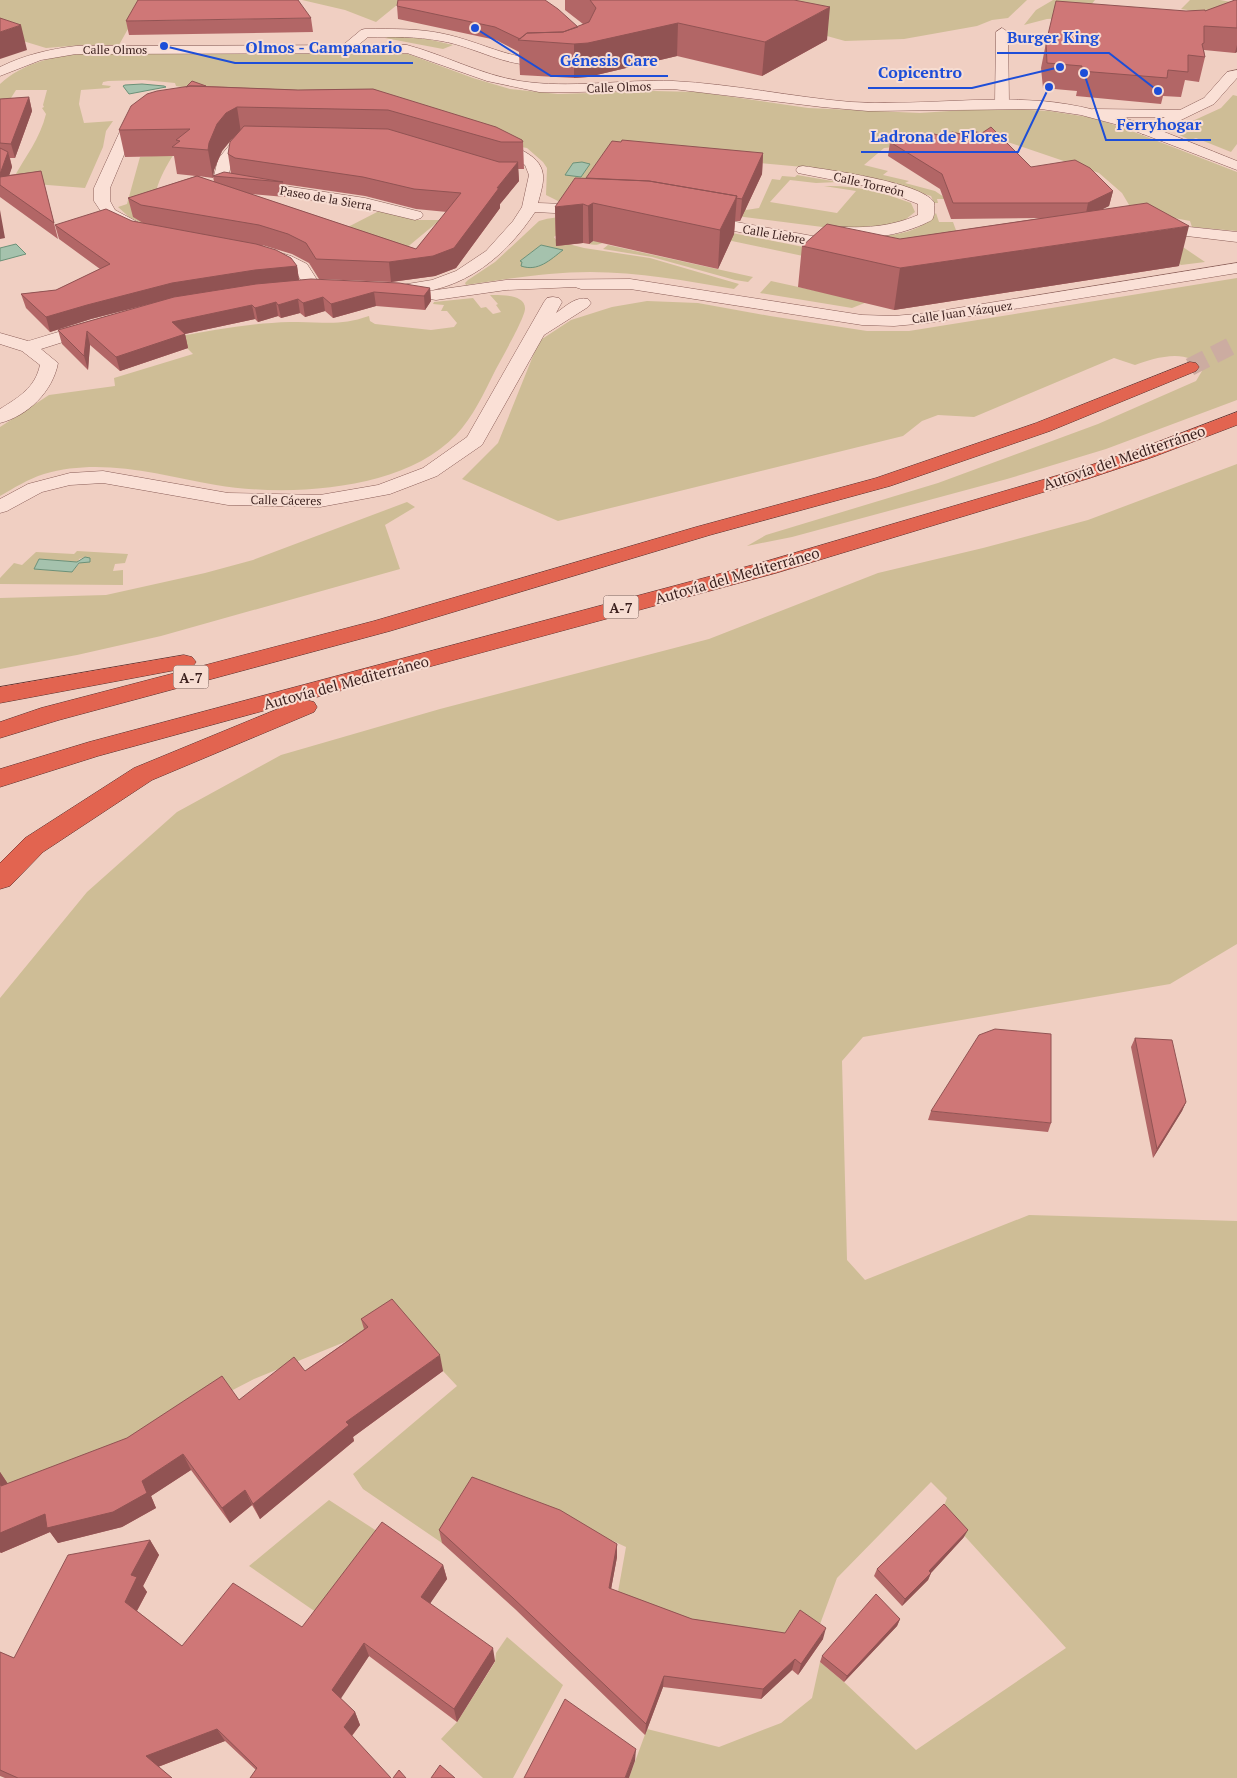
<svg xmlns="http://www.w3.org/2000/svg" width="1237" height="1778" viewBox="0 0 1237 1778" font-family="'PT Serif',serif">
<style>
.green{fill:#cebd96;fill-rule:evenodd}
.water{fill:#a5c2ad;stroke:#6b9178}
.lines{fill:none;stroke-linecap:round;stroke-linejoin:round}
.motorway-tunnel{stroke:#ccaca1;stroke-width:18;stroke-dasharray:18 9;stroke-linecap:butt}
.minor-casing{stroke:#8a5e58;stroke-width:1}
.tertiary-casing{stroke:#8a5e58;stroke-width:1}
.motorway-casing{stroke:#582f2d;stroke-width:1}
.minor{fill:#fae0d6;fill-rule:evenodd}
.tertiary{fill:#fae0d6;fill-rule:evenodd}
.motorway{fill:#e26450;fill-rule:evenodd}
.wall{fill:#b26666;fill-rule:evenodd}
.shaded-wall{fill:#915353}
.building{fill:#cf7777;stroke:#915353}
.labels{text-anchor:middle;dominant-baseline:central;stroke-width:4;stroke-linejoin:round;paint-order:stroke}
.far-street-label{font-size:12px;fill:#3a1f1d;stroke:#f7ddd2}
.shield{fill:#f7ddd2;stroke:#735853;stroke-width:1}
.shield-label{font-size:14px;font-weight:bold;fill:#3a1f1d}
.street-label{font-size:15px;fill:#3a1f1d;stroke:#f7ddd2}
.leader{fill:none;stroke:#1d4ed8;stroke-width:2}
.callout-dot{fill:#1d4ed8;stroke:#f7ddd2;stroke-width:2}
.callout-label{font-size:16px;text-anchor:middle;font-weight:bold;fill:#1d4ed8;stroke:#f7ddd2;stroke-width:4;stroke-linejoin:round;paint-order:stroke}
</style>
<rect width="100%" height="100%" fill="#f0cfc2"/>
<!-- green -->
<path class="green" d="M0 0H144L119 45H82L46 48 0 34Z
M302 0H403L376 22 345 10Z
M643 0H1027L1008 18 992 20 977 26 904 39 845 41 733 10Z
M1053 0H1095L1081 17 1047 19 1024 25 1036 10Z
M1190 0H1220L1237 3 1227 16 1181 9Z
M392 36 427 39 453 45 443 49 385 38Z
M381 53 408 54 473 78 510 89 558 94 654 91 698 92 808 108 920 113 993 108 1049 111 1094 118 1129 130 1237 172V231L1192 227 1190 221 1153 214 1135 215 1122 193 1099 173 993 137 884 148 864 165 888 171 883 175 909 181 905 183 935 191 947 199H937L938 203H934L931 196 895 185 814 168 737 161 746 210 759 208 772 179 780 180 782 176 795 177 797 175 838 182 816 183 790 180 770 202 837 213 856 191 824 186C855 185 882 192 911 203L915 212 906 219 887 227 838 229 657 206 560 202 546 195 547 168 543 162 527 148 176 86 175 83 144 80 108 81 103 82 102 85 111 86 109 88 81 90 79 104 84 123 113 121 106 131 103 147 85 188 23 183 13 179C25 157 40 139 46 114L42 108 44 107 43 105 47 90H16L11 98V104H0V84C23 63 53 56 83 54Z
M1233 95 1237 96V144L1231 152 1196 138 1190 140 1175 133V129L1221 108Z
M199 121 275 126 358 125 377 130 395 124 486 153V155L503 163 497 165 508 171 393 137 217 131C214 133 210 135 206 136 201 136 195 134 190 136 178 143 156 181 156 194L191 198 166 207 145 202 137 203 136 210 148 223V226L129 217 118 207 127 204 140 157 163 155C175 132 172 129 199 121Z
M381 210 416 220H440L393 259 346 228Z
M936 213 939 222H953L957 233 897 242 868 238C892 235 920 234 936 213Z
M625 216 661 219 844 255 889 261 978 248 1120 232 1153 235 1174 241 1205 262 1181 265 1145 239 898 276 632 220C620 230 605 249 589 244L612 227 578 219 554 237 557 241 584 248 650 258 739 284 734 289C687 281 638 272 590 272 549 272 507 279 466 285L465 283 468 280 495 262 539 221C564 213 596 218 622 219ZM541 245 562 250C549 260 539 272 521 266L522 262 520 261Z
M608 245 753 277 748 282 735 280 652 257 603 249Z
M1237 278V400L1106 449 1007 479 792 537 747 546 766 535 938 483 1098 424 1196 381 1202 371C1191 346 1154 358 1135 365L1114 358 974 417 938 415 922 421 903 436 558 521 462 479 498 443 539 341 571 320 612 307 647 301 698 303 770 316 867 331H909Z
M771 281 867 302 852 308 760 293Z
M490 295C500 295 526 294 525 309 524 320 501 359 495 371 484 393 473 417 456 435 403 491 288 497 216 485 159 475 102 457 44 474 28 479 14 488 0 496V427L49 395 115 386 114 378 193 354 176 337C214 330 251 323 290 322 322 321 337 327 369 316L370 321 375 324 431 330 454 327 457 323 447 311H441L444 305 433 304 434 302 473 298 481 308 486 307 493 314 501 312 496 305 498 304Z
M1237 464V944L1170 984 863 1037 842 1061 847 1260 865 1280 1029 1215 1237 1221V1778H629L647 1729 719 1747 781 1723 812 1698 820 1662 844 1682 916 1750 1066 1648 942 1511 947 1498 931 1482 837 1578 816 1635 785 1641 616 1603 626 1547 585 1528 446 1537 442 1543 363 1489 353 1474 457 1386 443 1371 379 1328 254 1379 30 1495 8 1484 0 1483V998L87 892 177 812 281 755 440 709 709 639 878 573 983 548 1088 520Z
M407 502 415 507 385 525 400 569 161 636 77 655 0 669V598L106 595 205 573 253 560Z
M77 551 128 554 125 563 115 564 113 571 123 570V585L0 584V578L14 563 22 565 36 552 74 554ZM85 557 72 572 34 569 39 559 78 562 79 559Z
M329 1500 386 1537 326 1619 249 1566Z
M507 1637 563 1685 513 1778H483L441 1739 457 1722 495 1662 496 1653Z"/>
<!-- water -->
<path class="water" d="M142 84 164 86 166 87 129 94 123 86 125 85Z
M582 162 590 164 581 177 565 175 573 163Z
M16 244 26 254 0 261V248Z
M541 245 563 250C550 260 538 272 521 266L522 262 520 261Z
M85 557 90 558V562L79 563 72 572 34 569 39 559 77 562Z"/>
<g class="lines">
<!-- motorway-tunnel -->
<path class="motorway-tunnel" d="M1190 367 1237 343"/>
<defs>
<path id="minor" d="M1002 28 1008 32 1009 104 1002 108 995 104 996 32Z
M365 29C393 29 421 28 449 35 474 41 497 52 522 57 532 59 557 53 562 60 558 65 551 64 545 65 505 68 477 47 441 41 416 36 393 37 368 37L351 51H343L341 48 343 45 361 30Z
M1237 70V78L1214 104 1152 134H1142L1140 131 1142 128 1165 117H1093L1086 113 1093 109 1180 110 1204 98 1227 72Z
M146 112 153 116 134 131 110 188V201L115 210 145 226 147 229 145 232 139 234 104 216 94 201V188L121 129 141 113Z
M257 134 262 135 264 138 262 141 246 143 232 160 229 174 238 179 365 198 421 212 423 215 421 218 415 220 365 208 234 188 216 179 214 176 218 159 237 136Z
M489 140C507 144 541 152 543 175 544 183 540 195 538 203L593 205 598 207 601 210 598 213 593 215 535 212C508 253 471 285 422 292 413 293 404 296 395 294L393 290 395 286 432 280 456 271 486 251 513 221 522 207 529 175 525 165 508 155 484 147 482 144 484 141Z
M803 166C829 170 920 182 934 202 934 206 935 214 933 218 932 221 927 222 924 224 895 237 857 242 826 234L824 231 826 228 832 226C862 229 890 227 918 215V204L880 189 798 173 796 170 798 167Z
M698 215 845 242 851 244 853 247 851 250 845 252 692 223 690 220 692 217Z
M1151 223 1237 232V242L1145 231 1143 228 1145 225Z
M262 247 291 256 307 264 321 286 319 290H307C303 284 299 275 293 270 283 263 259 260 254 252L256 249Z
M1237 263V273L927 323 894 326 862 325 630 289H581L575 287 506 290 436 300 430 299 427 295 430 291 436 290 506 280 630 279 862 315 894 316 927 313Z
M553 297 559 298 562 302 556 313C566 306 576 296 588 299L591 303 588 307 544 335 482 445 437 476 390 494 320 507 228 505 103 483 70 485 42 492 7 511 0 513V499L28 484 70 473 103 471 228 493 320 495 378 485 423 468 467 437 544 302 547 298Z
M95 321 101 322 104 326 101 330 41 349 58 363C53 391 28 416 0 423V409C19 397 35 388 40 365L22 351 0 344V333L28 341Z"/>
<path id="tertiary" d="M407 45C445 55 481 75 520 81 571 89 622 79 673 81 733 84 792 97 851 102 915 106 979 96 1042 101 1111 107 1174 136 1237 161V170L1122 126 1081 115 1041 109 868 111 822 107 673 89 578 92H539L487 81 407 53 76 54 41 60 0 76V67C24 55 50 49 76 46Z"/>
<path id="motorway" d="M1190 362 1196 363 1199 367 1196 371 1050 431 890 486 710 535 390 631 59 720 0 738V722L41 708 374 621 696 527 876 478 1036 423Z
M1237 412V425L1153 457 1090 478 776 573 306 700 314 702 317 707 314 712 152 780 43 852 10 886 0 889V863L25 838 134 768 292 703 98 756 0 787V769L89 742 760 563 1076 470 1139 449Z
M184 655 192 657 196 662 192 667 0 703V687Z"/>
</defs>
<!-- minor casing -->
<use href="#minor" class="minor-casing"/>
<!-- tertiary casing -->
<use href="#tertiary" class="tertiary-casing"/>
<!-- motorway casing -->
<use href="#motorway" class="motorway-casing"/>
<!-- minor -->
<use href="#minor" class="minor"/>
<!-- tertiary -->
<use href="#tertiary" class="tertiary"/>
<!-- motorway -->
<use href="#motorway" class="motorway"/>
</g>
<!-- wall -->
<path class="wall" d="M565 0H794L827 40 762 76 677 56 588 77 574 78 520 75 519 52 496 40 398 19 397 6 578 27 583 24 565 10Z
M1237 0V52L1235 53 1204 50 1205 57 1199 82 1185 80 1181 97 1163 96 1161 104 1076 96 1077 91 1043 88 1041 68 1046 43 1186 11H1205Z
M311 18 313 32 129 35 126 21Z
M206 86 298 90 373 89 523 142 524 169H518L519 181 500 204V208L456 268 435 276 391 282 319 279 309 263 292 254 262 245 297 266 299 280 430 288 431 301 425 310 376 306 333 318 325 311 305 317 300 313 281 318 278 316 258 322 255 319 185 334 188 348 120 371 90 345 88 370 62 344 58 330 157 302 91 319 50 332 26 308 21 294 56 290 100 269 59 239 55 225 132 221 143 223 133 217 128 198 196 176 177 174 174 156 125 157 119 130ZM234 137 228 154 231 173 213 176 214 170 222 151 231 140ZM198 176 213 178V176L214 182ZM283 184 365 196 416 209 447 212 416 249 251 194 285 197Z
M29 97 32 111 15 158H10L12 167 9 175 41 171 58 239 0 197V99Z
M946 137 1031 167 1113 191 1109 206 1102 209 1179 266 894 310 798 287 802 246 900 239 1041 218 951 219 940 189 888 156 890 142Z
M763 153 762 174 740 221H735L734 234 718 269 593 241 589 244 583 243 556 246 555 207 586 178Z
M1135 1038 1186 1102 1182 1111 1153 1158 1131 1047Z
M931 1111 1051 1123 1048 1132 928 1120Z
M361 1319 443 1371 353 1437 354 1441 260 1519 252 1505 230 1523 191 1470 151 1496 156 1508 122 1527 58 1543 50 1532 1 1553 0 1552V1472L8 1484 239 1400 305 1371 364 1329Z
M439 1530 617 1544V1557L611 1589 692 1619 823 1639 798 1675 792 1670 761 1699 663 1687 645 1735 515 1609 442 1543Z
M964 1537 931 1573 928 1580 902 1606 874 1576 877 1569Z
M150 1540 159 1555 143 1586 147 1592 137 1611 182 1646 302 1627 443 1565 447 1579 430 1603 495 1661 457 1722 369 1656 340 1698 355 1712 360 1725 352 1736 256 1770 225 1741 158 1767 172 1778H5L0 1776V1652L14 1658Z
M900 1619 897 1626 844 1682 820 1662 822 1656Z"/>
<!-- shaded-wall -->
<path class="shaded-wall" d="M830 7 827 40 762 76 765 42Z
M678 23 677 56 588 77 574 78V44Z
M21 25 27 50 0 59V32Z
M1237 45V52L1235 53Z
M29 97 32 111 15 158 11 144Z
M237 107 241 133 231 140 222 151 214 170 213 178 208 150 209 143 217 124 226 113Z
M8 152 12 167 5 188 0 180V174Z
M763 153 762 174 740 221 742 199Z
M518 162 519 181 500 204V208L456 268 435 276 391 282 389 262 433 256 497 188Z
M1113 191 1109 206 1085 218 1088 203Z
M737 196 734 234 718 269 720 230Z
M593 203V241L589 244 588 206Z
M583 204V243L556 246 555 207Z
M0 210 5 238 0 239Z
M1189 226 1179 266 894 310 900 268Z
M297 266 299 280 176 297 91 319 50 332 46 317 87 305 172 283 255 270Z
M430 288 431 301 425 310 424 296Z
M374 292 376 306 333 318 331 304Z
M323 297 325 311 305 317 303 303Z
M298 299 300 313 281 318 278 305Z
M276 302 278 316 258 322 255 308Z
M252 305 255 319 175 336 172 322Z
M87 331 90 345 88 370 84 356Z
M185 334 188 348 120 371 116 357Z
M1186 1102 1182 1111 1153 1158 1157 1149Z
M440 1355 443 1371 353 1437 354 1441 260 1519 253 1504 346 1422Z
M183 1454 191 1470 151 1496 156 1508 122 1527 58 1543 50 1532 1 1553 0 1552V1533L45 1514 142 1481Z
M0 1472 8 1484 1 1486 0 1482Z
M245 1490 252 1505 230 1523 222 1508Z
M968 1530 964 1537 930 1574 931 1573 928 1580 902 1606 905 1599 929 1571Z
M150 1540 159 1555 143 1586 147 1592 134 1616 125 1602 131 1575Z
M617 1544V1557L609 1600V1588Z
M443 1565 447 1579 425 1611 421 1597Z
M900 1619 897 1626 844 1682 847 1676Z
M826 1628 823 1639 798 1675 801 1664Z
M364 1643 369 1656 338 1703 332 1690Z
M493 1648 495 1661 457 1722 454 1709Z
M795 1659 792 1670 761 1699 763 1689Z
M664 1676 663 1687 645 1735 646 1724Z
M355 1712 360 1725 349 1739 344 1727Z
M217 1729 225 1741 155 1768 146 1756Z
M636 1749 635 1761 629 1778H625Z"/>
<!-- building -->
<path class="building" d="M138 0H298L311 18 126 21Z
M398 0H545L558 9 578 27 563 32 527 33 520 39 495 27 397 6Z
M590 0H794L830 7 765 42 678 23 588 43 574 44 518 40 527 33 563 32 589 22 596 8Z
M1235 0H1237V28L1204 26V43L1202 44 1205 57 1188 55V72L1168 70 1167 78 1081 71 1082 66 1047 63 1046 43 1056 1 1186 11 1205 10V11Z
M0 18 21 25 0 32Z
M192 81 206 86H190L186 87Z
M190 86 298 90 373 89 496 127 522 140 523 142H501L388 110 237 107 226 113 217 124 209 143 208 150 172 147 180 141 176 140 190 129 119 130 131 106 147 94 157 91Z
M29 97 11 144 0 143V99Z
M244 126 388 129 499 162H518L497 188H499L454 248 433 256 389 262 316 259 306 243 288 234 259 225 141 205 128 198 197 176 416 249 461 193 414 189 363 177 235 158 228 154 230 142Z
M991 127 1031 167 1075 160 1090 168 1113 191 1088 203H953L942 174 890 142 929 138 934 134 946 137 952 132 965 135 970 131 982 133Z
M622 140 763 153 742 199 736 198 737 196 649 181 586 178 612 141 621 142Z
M0 148 8 152 0 174Z
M41 171 54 223 0 185V177Z
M224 172 283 182 213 176Z
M575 178 649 181 737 196 720 230 593 203 588 206 583 204 555 207Z
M1147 203 1189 226 900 268 802 246 827 224 900 239Z
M106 209 132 221 256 244 276 250 291 258 297 266 255 270 172 283 87 305 46 317 21 294 56 290 110 264 55 225Z
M311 279 399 283 430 288 424 296 374 292 331 304 323 297 303 303 298 299 278 305 276 302 255 308 252 305 172 322 185 334 116 357 87 331 84 356 58 330 174 297 256 284Z
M995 1029 1051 1034V1123L931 1111 979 1035Z
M1135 1038 1172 1040 1186 1102 1157 1149Z
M392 1299 440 1355 346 1422 349 1425 253 1504 245 1490 222 1508 183 1454 142 1481 147 1493 113 1512 47 1528 45 1514 0 1533V1482L1 1486 127 1438 222 1376 239 1400 294 1357 305 1371 368 1327 361 1319Z
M472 1477 560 1510 617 1544 609 1588 692 1619 785 1633 800 1610 826 1628 801 1664 795 1659 763 1689 664 1676 646 1724 513 1598 439 1530Z
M944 1504 968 1530 929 1571 931 1573 905 1599 877 1569Z
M382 1522 443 1565 421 1597 493 1648 454 1709 364 1643 332 1690 355 1712 344 1727 391 1778H250L257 1768 217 1729 146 1756 172 1778H18L0 1770V1652L14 1658 68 1555 150 1540 131 1575 137 1577 125 1602 182 1646 233 1583 302 1627Z
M876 1594 900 1619 847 1676 822 1656Z
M565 1699 636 1749 625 1778H524Z
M440 1765 455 1778H431Z
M399 1770 406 1778H393Z"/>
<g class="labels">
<!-- far-street labels -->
<g class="far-street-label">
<text x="115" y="49">Calle Olmos</text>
<text transform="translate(619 87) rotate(-2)">Calle Olmos</text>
<text transform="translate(869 184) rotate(13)">Calle Torreón</text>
<text transform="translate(326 198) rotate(10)">Paseo de la Sierra</text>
<text transform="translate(774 234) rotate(10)">Calle Liebre</text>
<text transform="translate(962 312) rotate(-8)">Calle Juan Vázquez</text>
<text transform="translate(286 500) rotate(1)">Calle Cáceres</text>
</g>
<!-- shield labels -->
<g class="shield">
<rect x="603.5" y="595.5" width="35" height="23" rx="4"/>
<rect x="173.5" y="665.5" width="35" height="23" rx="4"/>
</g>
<g class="shield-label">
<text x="621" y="607">A-7</text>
<text x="191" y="677">A-7</text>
</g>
<!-- street labels -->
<g class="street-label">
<text transform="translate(1124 457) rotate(-19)">Autovía del Mediterráneo</text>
<text transform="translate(737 575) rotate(-16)">Autovía del Mediterráneo</text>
<text transform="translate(346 682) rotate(-15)">Autovía del Mediterráneo</text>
</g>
</g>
<!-- callouts -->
<path class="leader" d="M1158 91L1109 53H997M164 46L235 63H413M475 28L551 76H668M1060 67L972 88H868M1084 73L1106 140H1211M1049 87L1018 152H861"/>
<g class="callout-dot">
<circle cx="1158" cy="91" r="5"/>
<circle cx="164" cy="46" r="5"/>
<circle cx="475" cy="28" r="5"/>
<circle cx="1060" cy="67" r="5"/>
<circle cx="1084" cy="73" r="5"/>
<circle cx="1049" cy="87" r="5"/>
</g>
<g class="callout-label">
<text x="1053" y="43">Burger King</text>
<text x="324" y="53">Olmos - Campanario</text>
<text x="609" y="66">Génesis Care</text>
<text x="920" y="78">Copicentro</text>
<text x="1159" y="130">Ferryhogar</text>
<text x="939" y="142">Ladrona de Flores</text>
</g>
</svg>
